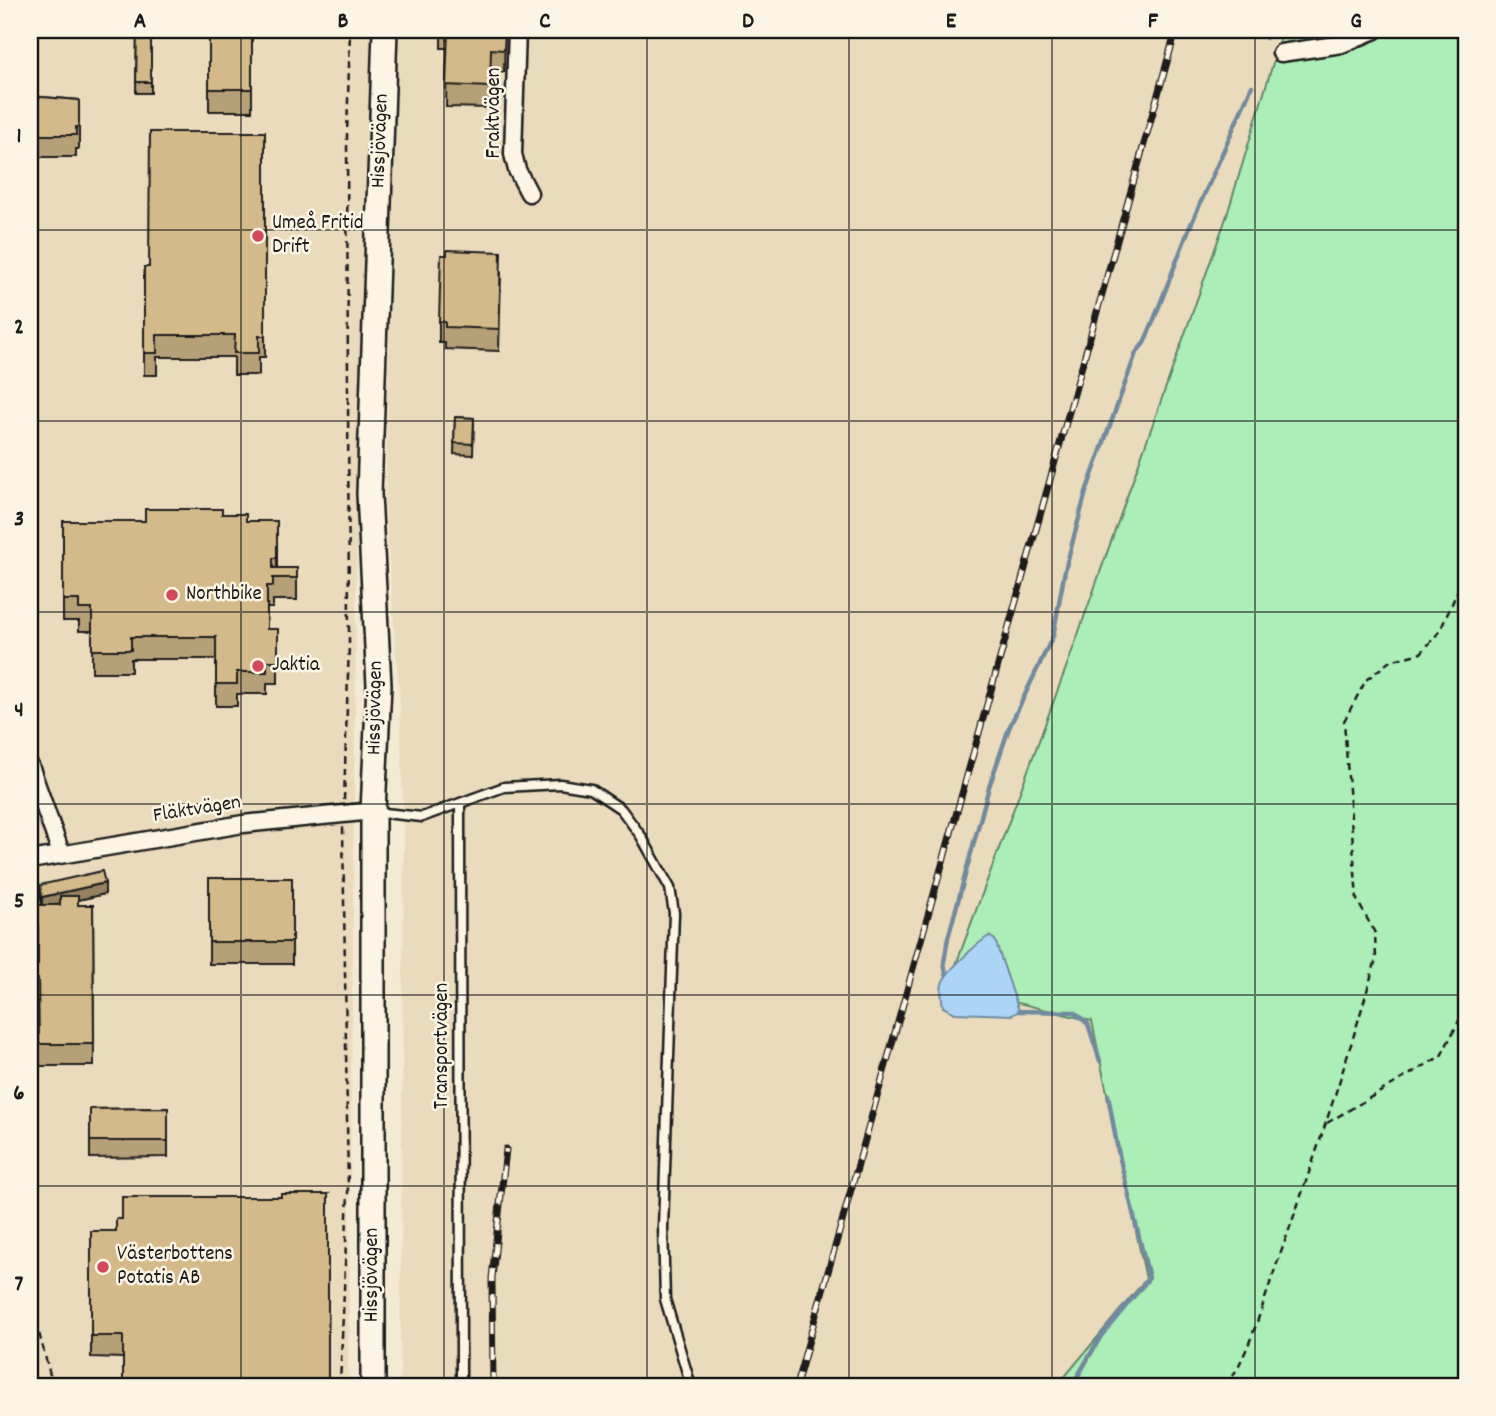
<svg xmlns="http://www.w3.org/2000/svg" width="1496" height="1416" viewBox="0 0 1496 1416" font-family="Dekko,sans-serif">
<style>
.built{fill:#eadbbd}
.green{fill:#aceeb7;stroke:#64856a;stroke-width:2}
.water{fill:#abd4f6;stroke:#728a9f;stroke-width:2}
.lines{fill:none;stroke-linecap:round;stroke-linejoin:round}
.stream{stroke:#728a9f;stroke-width:4.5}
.lane-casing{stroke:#1c1c1c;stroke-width:13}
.street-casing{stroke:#1c1c1c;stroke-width:21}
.secondary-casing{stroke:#1c1c1c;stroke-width:28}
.path{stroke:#1c1c1c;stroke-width:2.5;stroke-dasharray:7 5;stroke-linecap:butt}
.lane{stroke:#fcf5e5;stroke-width:8}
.street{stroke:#fcf5e5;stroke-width:16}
.secondary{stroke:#fcf5e5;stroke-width:23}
.rail-casing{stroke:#1c1c1c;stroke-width:7}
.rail{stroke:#fcf5e5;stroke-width:4.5;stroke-dasharray:13;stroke-linecap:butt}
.wall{fill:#b6a077;stroke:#1c1c1c;stroke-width:2}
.shaded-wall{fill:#948261;stroke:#1c1c1c;stroke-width:2}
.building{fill:#d4ba8a;stroke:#1c1c1c;stroke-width:2}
.grid{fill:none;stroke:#1c1c1c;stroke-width:2;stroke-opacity:0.55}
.poi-dot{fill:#d1495b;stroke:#fcf5e5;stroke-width:2.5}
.labels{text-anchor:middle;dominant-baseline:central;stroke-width:5;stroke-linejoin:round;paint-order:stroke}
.street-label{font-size:21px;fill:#1c1c1c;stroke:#fcf5e5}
.poi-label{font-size:21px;fill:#1c1c1c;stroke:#fcf5e5;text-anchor:start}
.neatline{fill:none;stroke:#1c1c1c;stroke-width:2.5}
.grid-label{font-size:23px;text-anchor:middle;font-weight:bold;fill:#1c1c1c}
</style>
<rect width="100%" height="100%" fill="#f4e9d3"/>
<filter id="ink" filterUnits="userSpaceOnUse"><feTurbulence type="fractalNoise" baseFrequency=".0143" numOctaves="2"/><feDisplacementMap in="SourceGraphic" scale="14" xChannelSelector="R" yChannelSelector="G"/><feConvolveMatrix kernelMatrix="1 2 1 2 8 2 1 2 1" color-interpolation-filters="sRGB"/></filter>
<g filter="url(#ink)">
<!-- built -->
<path class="built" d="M30 30H371L358 427 348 1386H30Z
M397 30H1283L1227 215 1070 657 948 986 1092 1020 1146 1279 1057 1386H400L404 838 400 703 385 507Z"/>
<!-- green -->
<path class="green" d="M1283 30H1466V1386H1057L1146 1279 1092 1021 948 986 1070 657 1227 215Z"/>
<!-- water -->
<path class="water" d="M989 936 995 940 1019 1011 1012 1015 955 1013 943 1007C942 1000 940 991 942 984 944 973 979 942 989 936Z"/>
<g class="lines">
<!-- stream -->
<path class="stream" d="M1266 38 1268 30
M946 974 944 962 948 938 989 787 1009 728 1053 636 1065 570 1086 492 1136 353 1144 343 1153 322 1189 229 1252 86
M1019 1011 1074 1012 1088 1024 1100 1061
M1072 1386 1101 1336 1149 1278 1118 1151 1108 1095"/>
<defs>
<path id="lane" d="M460 803 504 787 560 784 591 789 621 809 641 836 670 888 674 913 663 1227 665 1299 691 1386
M375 812 422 817 460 803 461 1378"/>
<path id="street" d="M517 30 513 154 517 170 529 193
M1281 53 1342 44 1375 30
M30 766 61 853
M30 860 243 824 373 811"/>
<path id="secondary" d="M373 1386V811L379 685 369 494 385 30"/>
</defs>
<!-- lane casing -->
<use href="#lane" class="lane-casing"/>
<!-- street casing -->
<use href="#street" class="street-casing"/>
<!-- secondary casing -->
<use href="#secondary" class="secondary-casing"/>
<!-- path -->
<path class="path" d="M344 800 349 643 347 135 350 30
M1327 1123 1441 1056 1466 1007
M30 1299 53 1386
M340 1386 348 1193 343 827
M1225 1386C1246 1364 1264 1300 1275 1269 1312 1166 1347 1064 1376 959L1375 933 1357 900 1344 721 1366 680 1390 661 1421 653 1440 631 1466 572"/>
<!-- lane -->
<use href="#lane" class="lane"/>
<!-- street -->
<use href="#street" class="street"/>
<!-- secondary -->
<use href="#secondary" class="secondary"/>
<defs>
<path id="rail" d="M493 1386 492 1278 506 1149
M796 1386 1176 30"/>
</defs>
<!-- rail casing -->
<use href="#rail" class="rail-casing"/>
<!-- rail -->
<use href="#rail" class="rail"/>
</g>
<!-- wall -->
<path class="wall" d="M137 30H169V34H151V93H136Z
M209 30H252V111H209Z
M441 30H505L504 72 491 71 490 108 446 107 447 48H441Z
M30 96 79 100V149H76V157H30Z
M265 132V357H259V375H234V357H157V375H144V267H149Z
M501 273 499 351 445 349V343H439V321Z
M455 417 474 418 473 455 454 454Z
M222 514 246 521H277V568H297V600H273V608H267V629H278V683H267V694H237V706H216V659H131V672H92V631H79V621H63V521H145Z
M209 878H292V964H209Z
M40 885 105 894 78 900V905H93L94 1066H39L38 1001H30V965H38V936H30V905H42L40 896Z
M168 1108V1157L90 1158V1109Z
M328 1194 123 1358 91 1357V1231H116L122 1219 281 1197Z"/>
<!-- shaded-wall -->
<path class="shaded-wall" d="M105 883V894L42 908V897Z"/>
<!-- building -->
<path class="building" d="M137 30H151V82H136Z
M209 30H252V89H209Z
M448 30H505L504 50 491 49 490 87 446 85Z
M30 96 79 100V127H76V135H30Z
M150 132H265V336H259V353H234L235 335H157V353H144V267H149Z
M447 250 501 252 499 329 445 327V322L439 321 441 255H447Z
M455 417 474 418 473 444 454 443Z
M145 509H222V514H246V521H277V558H273V568H297V578H273V586H267V629H278V661H267V672H237V684H216V637H131V650H92V609H79V600H63V521H145Z
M102 871 105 883 42 897 40 885Z
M209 878H292V942H209Z
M60 896H78V905H93L94 1044H39L38 979H30V965H38V914H30V905H60Z
M168 1108V1141H90V1109Z
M281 1194H328V1386H123V1336H91V1231H116V1219H122V1197H281Z"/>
</g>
<!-- grid -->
<path class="grid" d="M241 30V1386M444 30V1386M647 30V1386M849 30V1386M1052 30V1386M1255 30V1386M30 230H1466M30 421H1466M30 612H1466M30 804H1466M30 995H1466M30 1186H1466"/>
<!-- markers -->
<g class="poi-dot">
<circle cx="258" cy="236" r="7"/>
<circle cx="172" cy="595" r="7"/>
<circle cx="258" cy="666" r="7"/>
<circle cx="103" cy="1267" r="7"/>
</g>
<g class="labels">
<!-- street labels -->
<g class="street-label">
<text transform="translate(495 113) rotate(-90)">Fraktvägen</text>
<text transform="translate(381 141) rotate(-88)">Hissjövägen</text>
<text transform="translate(376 708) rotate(-89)">Hissjövägen</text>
<text transform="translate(197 810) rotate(-9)">Fläktvägen</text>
<text transform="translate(443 1046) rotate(-90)">Transportvägen</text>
<text transform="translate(373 1275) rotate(-90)">Hissjövägen</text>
</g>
<!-- poi labels -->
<g class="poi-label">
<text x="272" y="224">Umeå Fritid<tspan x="272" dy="24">Drift</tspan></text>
<text x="186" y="595">Northbike</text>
<text x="272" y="666">Jaktia</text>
<text x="117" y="1255">Västerbottens<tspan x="117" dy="24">Potatis AB</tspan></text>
</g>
</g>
<!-- margin -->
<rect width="1496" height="1416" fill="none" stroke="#fcf5e5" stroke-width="77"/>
<rect x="38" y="38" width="1420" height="1340" class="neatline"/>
<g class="grid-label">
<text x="140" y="27">A</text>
<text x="343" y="27">B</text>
<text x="545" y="27">C</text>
<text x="748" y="27">D</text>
<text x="951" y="27">E</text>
<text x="1153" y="27">F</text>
<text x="1356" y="27">G</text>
<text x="19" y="142">1</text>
<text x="19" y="333">2</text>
<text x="19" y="525">3</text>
<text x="19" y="716">4</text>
<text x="19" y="907">5</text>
<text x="19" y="1099">6</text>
<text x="19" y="1290">7</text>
</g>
</svg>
